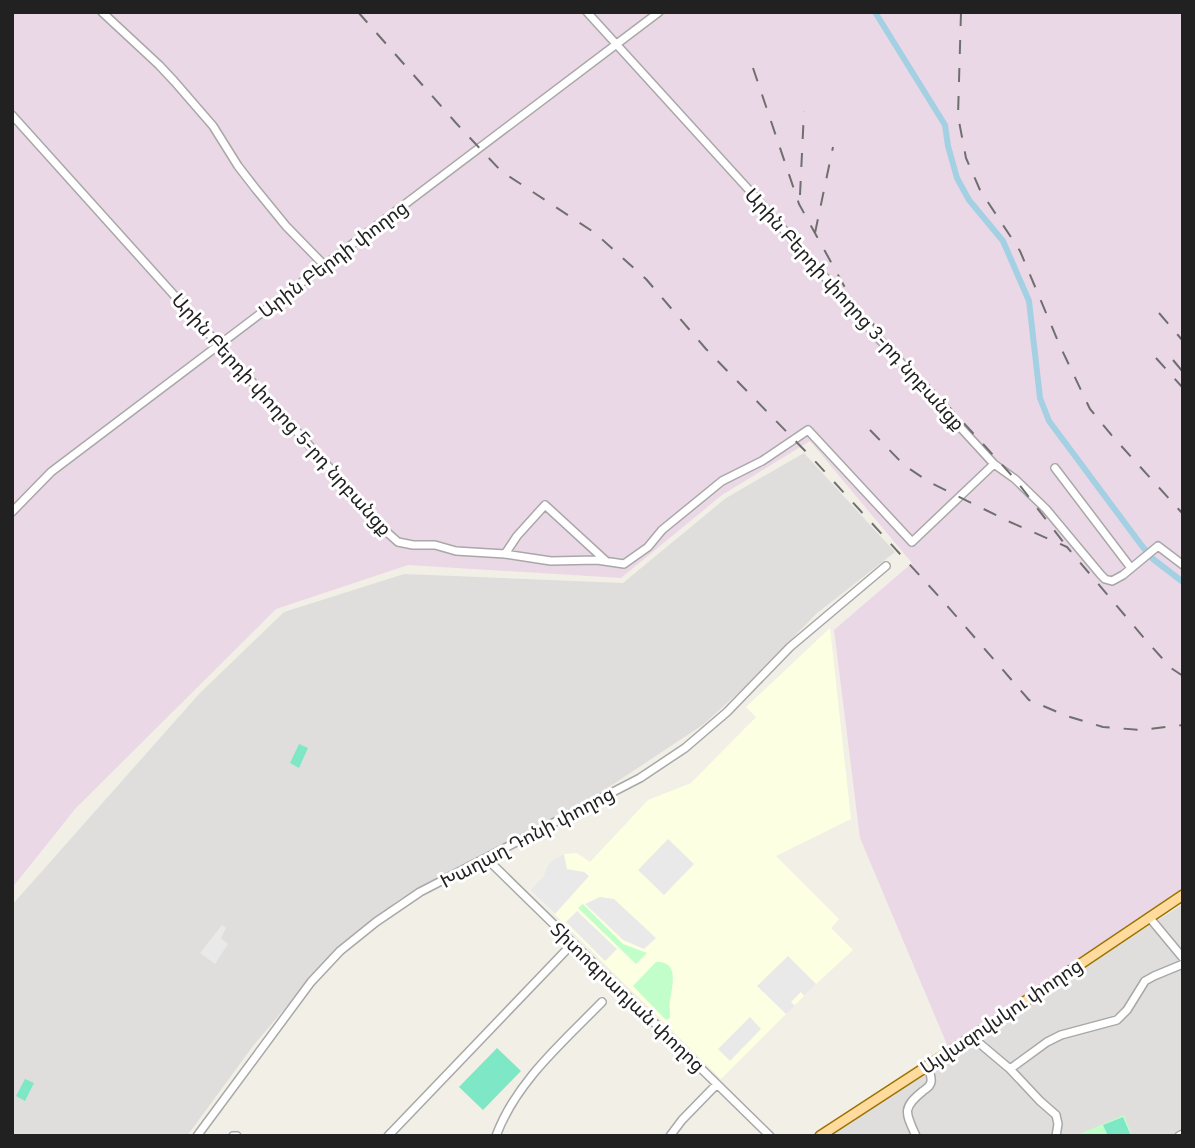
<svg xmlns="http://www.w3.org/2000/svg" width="1195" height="1148" viewBox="0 0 1195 1148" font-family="'IBM Plex Sans','Noto Sans Armenian',sans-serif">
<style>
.residential{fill:#dfdedd}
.industrial{fill:#ebd8e6}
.education{fill:#fdffe2}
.park{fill:#c1feca}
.pitch{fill:#7ee7c5}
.parking{fill:#e9e9e9}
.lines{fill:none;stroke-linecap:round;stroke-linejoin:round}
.canal{stroke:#a3d0e3;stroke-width:6}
.minor-casing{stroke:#a8a8a8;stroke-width:10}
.major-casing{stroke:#9d7300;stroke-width:12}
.minor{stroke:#fff;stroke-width:7}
.major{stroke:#ffdb9e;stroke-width:9}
.rail{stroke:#6f6f6f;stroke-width:2;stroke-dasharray:14 14;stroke-linecap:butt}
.labels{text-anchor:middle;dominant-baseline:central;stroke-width:6;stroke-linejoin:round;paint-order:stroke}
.street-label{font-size:19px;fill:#212121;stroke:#fff}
</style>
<rect width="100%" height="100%" fill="#f2efe6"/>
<!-- residential -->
<path class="residential" d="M804 453 895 552 816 614 749 683 704 724 600 793 398 900 326 960 253 1046 187 1136H12V905L199 694 284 612 404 574 623 583 726 498Z
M1183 904V1136H828L1128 939Z"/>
<!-- industrial -->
<path class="industrial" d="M12 12H1183V888L948 1047 860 838 834 630 912 563 810 441 722 495 621 578 408 565 276 609 75 809 12 888Z"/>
<!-- education -->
<path class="education" d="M830 628 851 819 776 856 839 919 831 928 853 950 816 984 721 1079 530 890 543 877 547 867 551 861 564 854 577 853 590 862 648 800 691 783 756 717 746 707Z"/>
<!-- park -->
<path class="park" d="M583 904 623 944 647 953 636 964 578 908Z
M656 962C680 961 672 986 670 1000 669 1006 670 1012 670 1018L666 1020 633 986Z
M1124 1115 1132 1136H1075Z"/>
<!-- pitch -->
<path class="pitch" d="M299 744 308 748 299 768 290 763Z
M497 1048 521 1071 483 1110 459 1087Z
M25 1079 34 1083 25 1101 16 1096Z
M1123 1117 1131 1136H1108L1103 1125Z"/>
<!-- parking -->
<path class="parking" d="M668 839 694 864 664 895 638 870Z
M564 854 567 869 584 872 589 876 555 914 530 890 543 877 547 867 551 861Z
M600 897 614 899 656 938 644 949 623 940 585 904Z
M577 911 617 949 605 961 566 922Z
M222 925 226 928 221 938 228 944 215 964 200 953Z
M788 956 816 984 804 996 801 992 791 1002 795 1006 786 1014 757 986Z
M750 1017 761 1029 730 1061 718 1049Z"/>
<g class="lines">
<!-- canal -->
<path class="canal" d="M875 12 945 125 948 146 957 178 969 200 1003 241 1029 301 1040 398 1049 421 1142 546 1153 559 1183 582"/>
<defs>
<path id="minor" d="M102 12 159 65 174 81 213 126 238 166 255 188 286 226 324 265
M587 12 749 190 871 330 994 464 1015 479 1046 509 1101 575 1105 579 1112 581 1123 575 1158 546 1183 565
M12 115 389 534 398 542 413 545H435L456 551 505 554 551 561 597 560 624 564 648 547 662 530 722 481 762 461 808 430 912 542 994 464
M1055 468 1131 568
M12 512 51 472 659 12
M505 554 517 536 545 505 606 561
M486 858 770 1136
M1149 917 1183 958
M972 1037 1010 1069 1040 1101 1056 1115 1058 1124 1056 1136
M1010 1069 1047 1042 1061 1035 1117 1020 1127 1010 1145 981 1154 976 1183 964
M197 1136 311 982 340 951 376 922 420 892 640 778 685 748 727 712 790 647 886 566
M233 1136H237
M388 1136 573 943
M496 1136C516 1082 562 1043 602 1002
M670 1136 682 1120 717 1084
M916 1136C905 1112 902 1108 923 1091 927 1088 930 1087 931 1082 932 1077 929 1070 927 1065
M1179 1136 1183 1134"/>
<path id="major" d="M820 1136 972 1037 1183 895"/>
</defs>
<!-- minor casing -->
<use href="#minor" class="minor-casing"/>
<!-- major casing -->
<use href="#major" class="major-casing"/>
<!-- minor -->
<use href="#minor" class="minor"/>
<!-- major -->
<use href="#major" class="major"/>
<!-- rail -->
<path class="rail" d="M358 12 456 123 501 171 595 233 646 279 706 349 814 460 943 601 1029 700 1067 716 1103 727 1141 730 1183 725
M961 12 958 116 966 158 980 190 1020 251 1060 346 1090 409 1114 438 1183 514
M753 68 799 204 853 302 1015 479 1067 547
M800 195 804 111
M815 233 833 147
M1159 313 1183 341
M1156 358 1183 388
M1173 360 1183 372
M870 430 904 465 929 482 1010 522 1067 547 1144 638 1171 668 1183 676"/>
</g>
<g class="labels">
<!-- street labels -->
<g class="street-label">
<text transform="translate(333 259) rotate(-37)">Արին Բերդի փողոց</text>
<text transform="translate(855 309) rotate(48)">Արին Բերդի փողոց 3-րդ նրբանցք</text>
<text transform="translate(282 414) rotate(48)">Արին Բերդի փողոց 5-րդ նրբանցք</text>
<text transform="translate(527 837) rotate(-28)">Խաղաղ Դոնի փողոց</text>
<text transform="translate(628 997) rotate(44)">Տիտոգրադյան փողոց</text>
<text transform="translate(1001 1016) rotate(-34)">Այվազովսկու փողոց</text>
</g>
</g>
<!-- border -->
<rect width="1195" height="1148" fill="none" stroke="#212121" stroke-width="28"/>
</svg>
